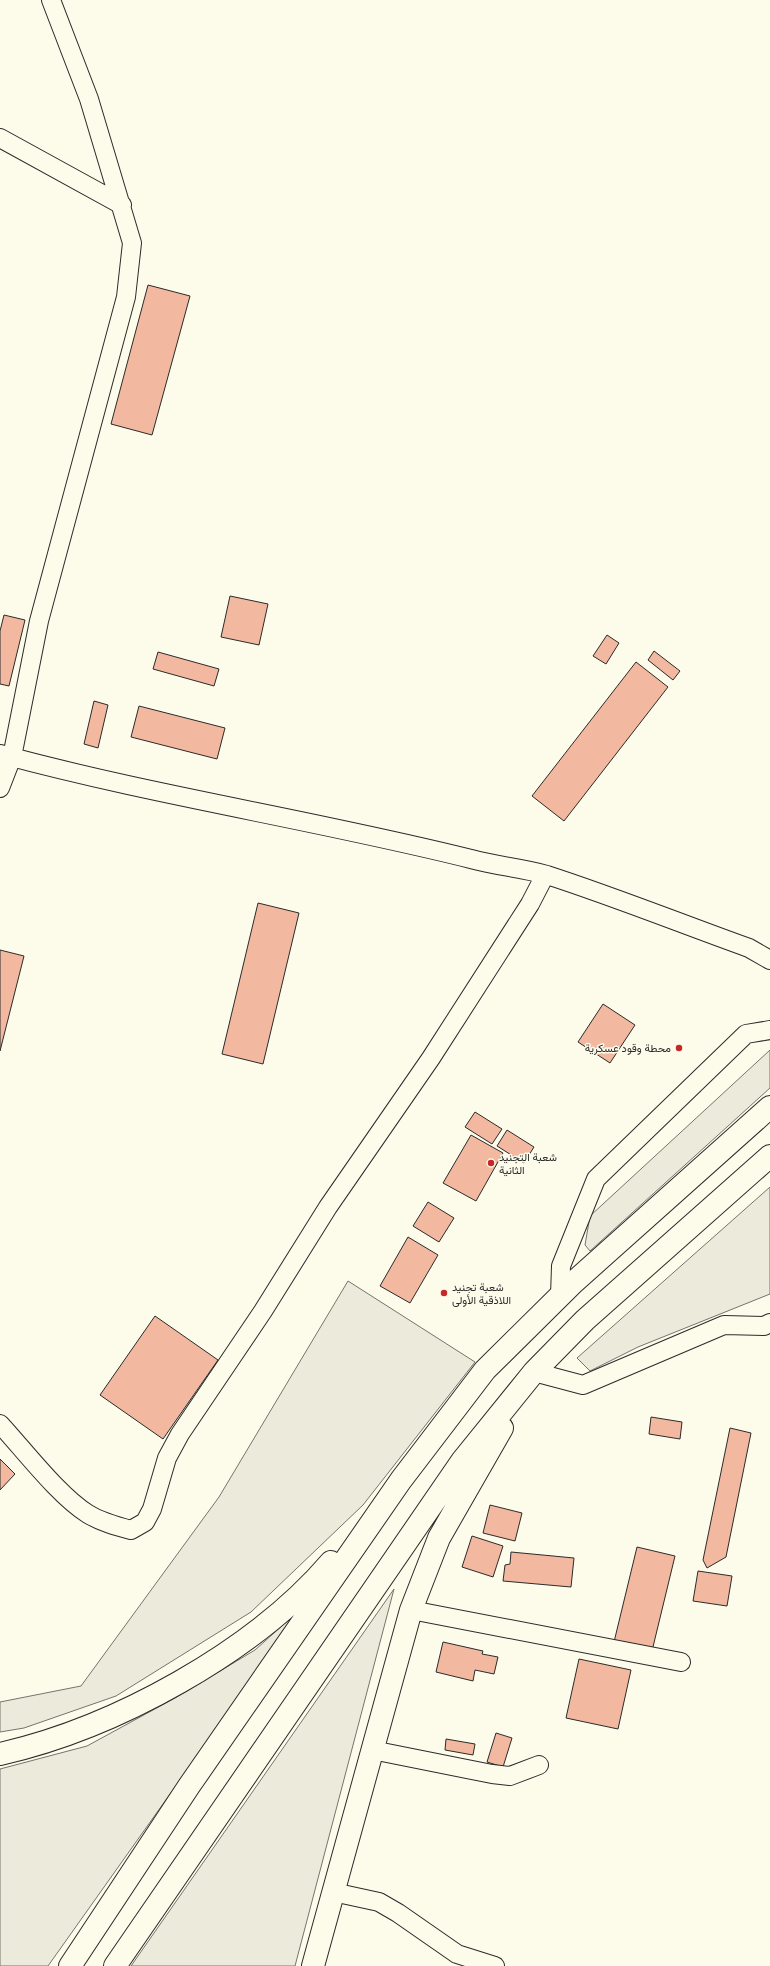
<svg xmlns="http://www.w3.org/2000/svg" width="770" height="1966" viewBox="0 0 770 1966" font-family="Raleway,Vazirmatn,sans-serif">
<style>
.green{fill:#ecebdb;stroke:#74746e}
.building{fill:#f2b8a0;stroke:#2b2b2b}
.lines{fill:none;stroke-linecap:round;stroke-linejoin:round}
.minor-casing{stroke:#2b2b2b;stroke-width:20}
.highway-casing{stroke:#2b2b2b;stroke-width:24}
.minor{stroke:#fdfbea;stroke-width:18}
.highway{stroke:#fdfbea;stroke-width:22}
.poi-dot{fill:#c62828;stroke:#fdfbea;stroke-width:1.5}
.labels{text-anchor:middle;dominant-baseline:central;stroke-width:3;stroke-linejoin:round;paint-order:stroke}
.poi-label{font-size:11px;fill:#2b2b2b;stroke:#fdfbea;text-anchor:start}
</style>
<rect width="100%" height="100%" fill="#fdfbea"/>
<!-- green -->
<path class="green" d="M770 1050V1088L590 1251 585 1245 590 1216Z
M770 1187V1294L638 1347 590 1371 577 1358Z
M348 1281 475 1362 363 1505 251 1612 116 1696 24 1728 0 1732V1702L81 1686 219 1497Z
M394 1589 295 1966H131Z
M302 1608 48 1966H0V1769L87 1746 175 1698 255 1650Z"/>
<!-- building -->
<path class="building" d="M148 285 190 296 152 435 111 424Z
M230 596 268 604 259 645 221 637Z
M4 615 25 620 9 686 0 684V631Z
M607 635 619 643 606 664 593 656Z
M654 651 680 671 673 680 648 660Z
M158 652 219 669 214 686 153 669Z
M636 662 668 687 564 821 532 796Z
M94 701 108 705 98 748 84 744Z
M139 706 225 728 217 759 131 737Z
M258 903 299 913 263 1064 222 1054Z
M0 950 24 956 0 1051Z
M603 1004 635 1025 610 1063 578 1042Z
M475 1112 502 1129 492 1144 465 1127Z
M507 1130 534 1147 524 1163 497 1146Z
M471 1135 503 1153 476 1201 443 1183Z
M428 1202 454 1218 439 1242 413 1226Z
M408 1237 438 1255 410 1303 380 1286Z
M155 1316 218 1360 163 1439 100 1395Z
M651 1417 682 1422 680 1439 649 1434Z
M730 1428 751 1433 726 1557 707 1568 703 1560Z
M0 1459 15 1474 0 1490Z
M490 1505 522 1513 515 1541 483 1533Z
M472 1536 503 1546 493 1577 462 1567Z
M637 1547 675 1556 652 1651 614 1642Z
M511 1552 574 1558 571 1587 503 1581 505 1565 510 1564Z
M698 1571 732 1576 727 1606 693 1601Z
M443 1642 483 1651 482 1654 498 1657 494 1674 475 1670 473 1681 436 1672Z
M579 1659 631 1670 618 1729 566 1718Z
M496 1733 512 1738 503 1767 487 1762Z
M446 1739 475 1744 473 1755 445 1750Z"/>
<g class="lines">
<defs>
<path id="minor" d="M0 138 122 205
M0 754C155 796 315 820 471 859 496 866 523 868 547 875 615 897 682 924 749 948L770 960
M0 788 12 757 39 621 126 297 132 243 89 99 51 0
M560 1296 561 1266 596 1179 746 1034 770 1030
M534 1372 583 1385 724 1325 764 1326 770 1323
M0 1424C24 1450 59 1496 88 1514 101 1522 116 1526 131 1530L145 1522 152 1509 167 1458 180 1434 263 1311 328 1207 431 1058 530 904 545 875
M411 1610 681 1662
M372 1750 492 1774 510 1776 539 1765
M333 1892 379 1902 398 1913 457 1954 495 1966"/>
<path id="highway" d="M0 1754C115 1728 254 1652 331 1562
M70 1966 189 1786 401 1480 485 1370 574 1282 770 1107
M115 1966 462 1461 534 1372 585 1320 770 1156
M313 1966 411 1610 439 1538 502 1428"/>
</defs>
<!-- minor casing -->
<use href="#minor" class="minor-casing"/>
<!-- highway casing -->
<use href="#highway" class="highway-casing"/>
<!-- minor -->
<use href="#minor" class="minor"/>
<!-- highway -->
<use href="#highway" class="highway"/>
</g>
<!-- markers -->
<g class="poi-dot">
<circle cx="679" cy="1048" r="4"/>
<circle cx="491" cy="1163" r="4"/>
<circle cx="444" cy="1293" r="4"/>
</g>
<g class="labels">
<!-- poi labels -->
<g class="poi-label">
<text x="671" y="1048" text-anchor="end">محطة وقود عسكرية</text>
<text x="499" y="1157">شعبة التجنيد<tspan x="499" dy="13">الثانية</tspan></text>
<text x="452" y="1287">شعبة تجنيد<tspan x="452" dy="13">اللاذقية الأولى</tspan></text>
</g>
</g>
</svg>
